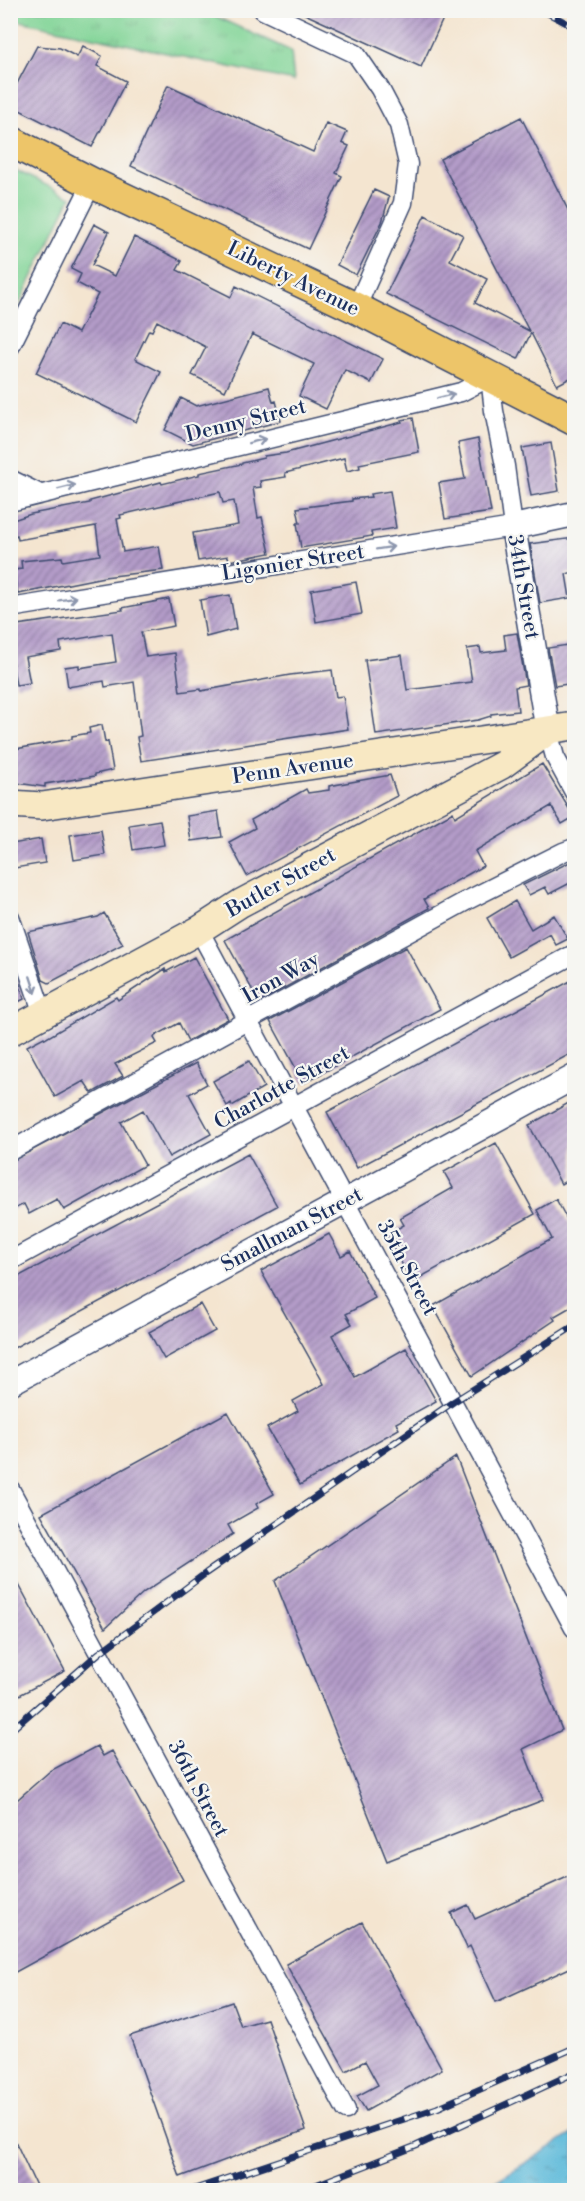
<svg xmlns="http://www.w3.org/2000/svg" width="585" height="2201" viewBox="0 0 585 2201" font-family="'Libre Bodoni',serif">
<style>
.grass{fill:url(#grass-tufts);stroke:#4e827a;stroke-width:1.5}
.garden{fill:#81d496;stroke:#4e827a;stroke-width:1.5}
.water{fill:url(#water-ripples);stroke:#3b749c;stroke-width:1.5}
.building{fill:url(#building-hatch)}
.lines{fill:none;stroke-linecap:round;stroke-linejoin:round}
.minor-casing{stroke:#3c4a6f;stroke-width:21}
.tertiary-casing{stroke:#3c4a6f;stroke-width:27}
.secondary-casing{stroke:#3c4a6f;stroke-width:30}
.primary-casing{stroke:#3c4a6f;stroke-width:33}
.minor{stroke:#fff;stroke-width:18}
.tertiary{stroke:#fff;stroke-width:24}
.secondary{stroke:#f8e8c3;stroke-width:27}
.primary{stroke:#edc569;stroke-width:30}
.rail-casing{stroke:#1b2f5e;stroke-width:7}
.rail{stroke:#f6f6f2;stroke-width:4.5;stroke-dasharray:14;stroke-linecap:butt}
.oneway{stroke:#8d97ae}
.labels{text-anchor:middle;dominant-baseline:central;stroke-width:4.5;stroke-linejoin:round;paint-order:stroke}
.street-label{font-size:21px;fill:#1b2f5e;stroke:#f6f6f2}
</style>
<defs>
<pattern id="grass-tufts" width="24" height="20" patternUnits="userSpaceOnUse" patternTransform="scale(1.5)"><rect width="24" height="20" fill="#81d496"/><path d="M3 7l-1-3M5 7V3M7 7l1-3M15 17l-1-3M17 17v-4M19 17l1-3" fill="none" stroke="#6fb684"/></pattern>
<pattern id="water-ripples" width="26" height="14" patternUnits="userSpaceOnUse" patternTransform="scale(1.5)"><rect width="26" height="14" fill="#5bb9d9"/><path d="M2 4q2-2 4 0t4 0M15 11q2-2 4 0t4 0" fill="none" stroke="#4a97b3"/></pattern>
<pattern id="building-hatch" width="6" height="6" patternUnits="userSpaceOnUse" patternTransform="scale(1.5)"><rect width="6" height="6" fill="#b39bc8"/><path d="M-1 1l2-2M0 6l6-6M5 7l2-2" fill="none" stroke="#917fa6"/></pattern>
</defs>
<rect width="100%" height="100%" fill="#f6f6f2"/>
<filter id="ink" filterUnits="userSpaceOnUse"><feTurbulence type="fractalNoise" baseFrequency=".0167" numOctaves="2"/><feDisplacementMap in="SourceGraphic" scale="12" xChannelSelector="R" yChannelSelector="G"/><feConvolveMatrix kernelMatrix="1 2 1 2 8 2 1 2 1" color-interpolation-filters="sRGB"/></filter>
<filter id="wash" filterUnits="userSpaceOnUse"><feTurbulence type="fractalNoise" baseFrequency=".008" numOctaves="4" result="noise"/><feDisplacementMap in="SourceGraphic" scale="24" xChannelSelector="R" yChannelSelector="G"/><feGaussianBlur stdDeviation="1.35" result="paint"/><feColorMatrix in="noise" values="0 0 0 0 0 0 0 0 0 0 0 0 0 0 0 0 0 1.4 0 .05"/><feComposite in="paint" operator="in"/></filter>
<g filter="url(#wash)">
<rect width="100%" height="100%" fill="#f4e5d0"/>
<!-- grass -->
<path class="grass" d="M11 10 204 11 291 51 294 81 11 19Z"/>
<!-- garden -->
<path class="garden" d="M11 168 71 197 11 321Z"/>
<!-- water -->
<path class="water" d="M574 2133V2190H476L488 2186Z"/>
<g id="blocks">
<!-- building -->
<path class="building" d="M296 10H447L421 67Z
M37 46 60 48 77 57 83 46 102 56 97 66 126 81 92 147 10 105V97Z
M168 85 313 152 326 123 347 132 342 143 349 146 336 173 342 176 308 249 131 166Z
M521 117 574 222V376L557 385 531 333 518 359 386 294 425 215 463 235 450 260 487 279 475 303 529 331 440 159Z
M374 190 389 197 382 222 356 275 337 265Z
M94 224 109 232 92 265 115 276 134 237 182 261 177 270 231 297 236 286 383 359 371 383 345 370 326 409 299 396 314 364 252 334 225 391 192 375 206 347 157 321 152 331 149 330 135 359 161 372 136 422 36 373 60 324 78 333 98 294 77 283 81 274 71 269Z
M269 387 273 402 276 401 281 421 193 444 165 430 181 398 196 406Z
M413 418 419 452 359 464 360 468 347 471 344 458 285 473 286 477 260 481 261 487 253 488 258 518 262 517 270 553 229 561 228 556 198 561 193 533 238 525 234 501 223 503 220 492 120 515 121 518 117 519 123 552 159 546 163 570 104 577 18 594 14 570 22 569 21 561 62 557 63 561 100 555 96 526 18 540 17 535 10 537V521L31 514 90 503V501L161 482 162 484 199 475V473L242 464V463L264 458V456L286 453 402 422 401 420Z
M478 439 491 512 445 519 439 483 465 479 458 443Z
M551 443 559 491 531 496 522 448Z
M390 491 396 528 371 532 372 536 301 548 297 523H300L297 508 352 501V499L371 497 370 494Z
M574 538V572L566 574 570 598 540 603 530 544Z
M356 582 362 614 316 622 311 590Z
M230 595 236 629 206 637 200 600Z
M169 599 174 626 141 632 146 657 175 653 180 692 201 689V691L290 675 332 670 336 697 343 696 348 729 141 761 137 737 141 736 134 682 105 687 104 681 68 687 65 667 79 665V668L116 662 112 633 60 642 61 651 25 657 30 683 16 685 10 648V626L123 610 122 608Z
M517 633 526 685 515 687 518 711 491 714V716L478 720 376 735 365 660 402 655 407 690 472 682 467 649 480 647 481 653 506 650 504 635Z
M574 644V683L555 686 548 648Z
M102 725 105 742 108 741 113 770 95 774V776L45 784V787L10 782V750L72 739V736L90 733 89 728Z
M542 764 574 817 562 824 551 806 475 851 483 866 424 899 429 908 259 1002 225 940 453 812 455 817Z
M390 775 397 796 247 876 229 842 255 828 251 820 306 789 308 793 329 790V786Z
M218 811 222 837 191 841 187 816Z
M160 820 164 845 133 850 129 825Z
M101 830 105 855 74 860 70 835Z
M41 839 45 863 15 868 11 844Z
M574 860V881L549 894 545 887 529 895 523 885Z
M515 901 531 929 554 915 568 939 556 945 550 934 509 957 487 918Z
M104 913 123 944 49 983 43 980 28 932 98 917Z
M406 947 440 1009 304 1083 270 1021Z
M11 955 24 999 10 1006 12 964Z
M194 957 228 1019 188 1041 179 1023 155 1036 154 1038 157 1043 115 1064 123 1076 92 1093 84 1081 55 1097 27 1046 44 1037 45 1039 116 997 118 1000 165 969 166 972Z
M574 979V1052L357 1168 327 1112Z
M249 1061 264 1087 232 1106 231 1103 227 1106 213 1081Z
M196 1063 207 1084 189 1094 211 1134 169 1157 143 1110 121 1122 145 1165 64 1210 57 1199 29 1214 24 1204 10 1211V1162Z
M574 1100V1176L561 1184 529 1125Z
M496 1143 535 1214 412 1282 386 1235 404 1225 400 1218 453 1188 444 1172Z
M248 1154 277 1206 10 1350V1281Z
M556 1199 574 1232V1305L553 1317 555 1320 472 1376 433 1306 552 1239 537 1210Z
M329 1234 341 1256 350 1251 375 1298 346 1314 352 1324 332 1335 355 1377 406 1348 436 1401 396 1423 399 1429 300 1485 267 1428 298 1411 293 1401 324 1384 261 1271Z
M200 1304 215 1331 164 1359 149 1332Z
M228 1412 274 1494 256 1504 258 1508 228 1525 233 1534 144 1592 105 1628 41 1514Z
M456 1457 562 1730 523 1749 543 1800 387 1861 275 1581Z
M10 1568 65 1671 10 1700Z
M97 1746 103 1756 112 1751 183 1880 10 1975V1806L50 1771Z
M574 1874V1966L496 2002 470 1946 467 1948 451 1913 468 1905 475 1919Z
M362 1922 442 2069 366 2111 357 2096 378 2085 365 2061 346 2071 286 1964Z
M232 2002 241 2026 267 2019 306 2130 180 2177 130 2036Z
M10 2130 38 2190H10Z"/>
</g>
</g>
<g filter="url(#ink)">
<use href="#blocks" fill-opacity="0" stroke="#3c4a6f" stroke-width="1.5"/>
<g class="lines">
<defs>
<path id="minor" d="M263 10 356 54 380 89 399 125 408 164 403 203 356 308
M10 347 92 183
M10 479 40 494
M10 502 461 392 490 377 494 411 505 466 513 527 10 608
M548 731 555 757 574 792
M10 917 43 1014
M199 930 574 1628
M10 1151 466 901 563 852 574 848
M10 1261 574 954
M10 1489 346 2110"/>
<path id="tertiary" d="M548 731 513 527 574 514
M10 1383 574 1077"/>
<path id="secondary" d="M10 804 42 806 574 726
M10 1032 199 930 241 903 502 765 548 731"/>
<path id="primary" d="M10 141 92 183 356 308 574 420"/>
</defs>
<!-- minor casing -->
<use href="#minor" class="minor-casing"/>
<!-- tertiary casing -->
<use href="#tertiary" class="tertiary-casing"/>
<!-- secondary casing -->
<use href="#secondary" class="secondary-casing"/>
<!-- primary casing -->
<use href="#primary" class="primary-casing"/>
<!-- minor -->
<use href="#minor" class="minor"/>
<!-- tertiary -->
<use href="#tertiary" class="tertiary"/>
<!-- secondary -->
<use href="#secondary" class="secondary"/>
<!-- primary -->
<use href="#primary" class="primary"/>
<defs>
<path id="rail" d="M542 10 574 27
M10 1731 99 1653 206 1573 453 1402 574 1326
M192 2190 437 2108 574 2048
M303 2190 416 2146 574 2073"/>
</defs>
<!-- rail casing -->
<use href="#rail" class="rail-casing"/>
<!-- rail -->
<use href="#rail" class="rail"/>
</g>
<!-- one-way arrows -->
<defs><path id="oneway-shaft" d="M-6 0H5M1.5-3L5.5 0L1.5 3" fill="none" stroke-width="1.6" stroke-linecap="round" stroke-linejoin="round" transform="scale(1.5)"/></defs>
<g class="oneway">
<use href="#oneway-shaft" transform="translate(446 396) rotate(-14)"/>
<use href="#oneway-shaft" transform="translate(257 441) rotate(-14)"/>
<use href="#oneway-shaft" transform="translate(67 487) rotate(-14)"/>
<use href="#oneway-shaft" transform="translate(385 548) rotate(-9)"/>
<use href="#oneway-shaft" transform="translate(68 599) rotate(-9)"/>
<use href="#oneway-shaft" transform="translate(33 985) rotate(72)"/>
</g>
</g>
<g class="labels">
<!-- street labels -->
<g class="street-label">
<text transform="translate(293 279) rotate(26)">Liberty Avenue</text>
<text transform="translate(246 421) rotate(-14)">Denny Street</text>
<text transform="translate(293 563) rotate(-9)">Ligonier Street</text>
<text transform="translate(523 587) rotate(80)">34th Street</text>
<text transform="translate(293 769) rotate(-8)">Penn Avenue</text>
<text transform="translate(281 883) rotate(-29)">Butler Street</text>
<text transform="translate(281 978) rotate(-29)">Iron Way</text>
<text transform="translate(282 1088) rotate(-29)">Charlotte Street</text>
<text transform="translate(292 1230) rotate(-28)">Smallman Street</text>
<text transform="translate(407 1268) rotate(62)">35th Street</text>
<text transform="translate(198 1789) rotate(62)">36th Street</text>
</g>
</g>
<!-- margin -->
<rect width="585" height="2201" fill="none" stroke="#f6f6f2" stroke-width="36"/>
</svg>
